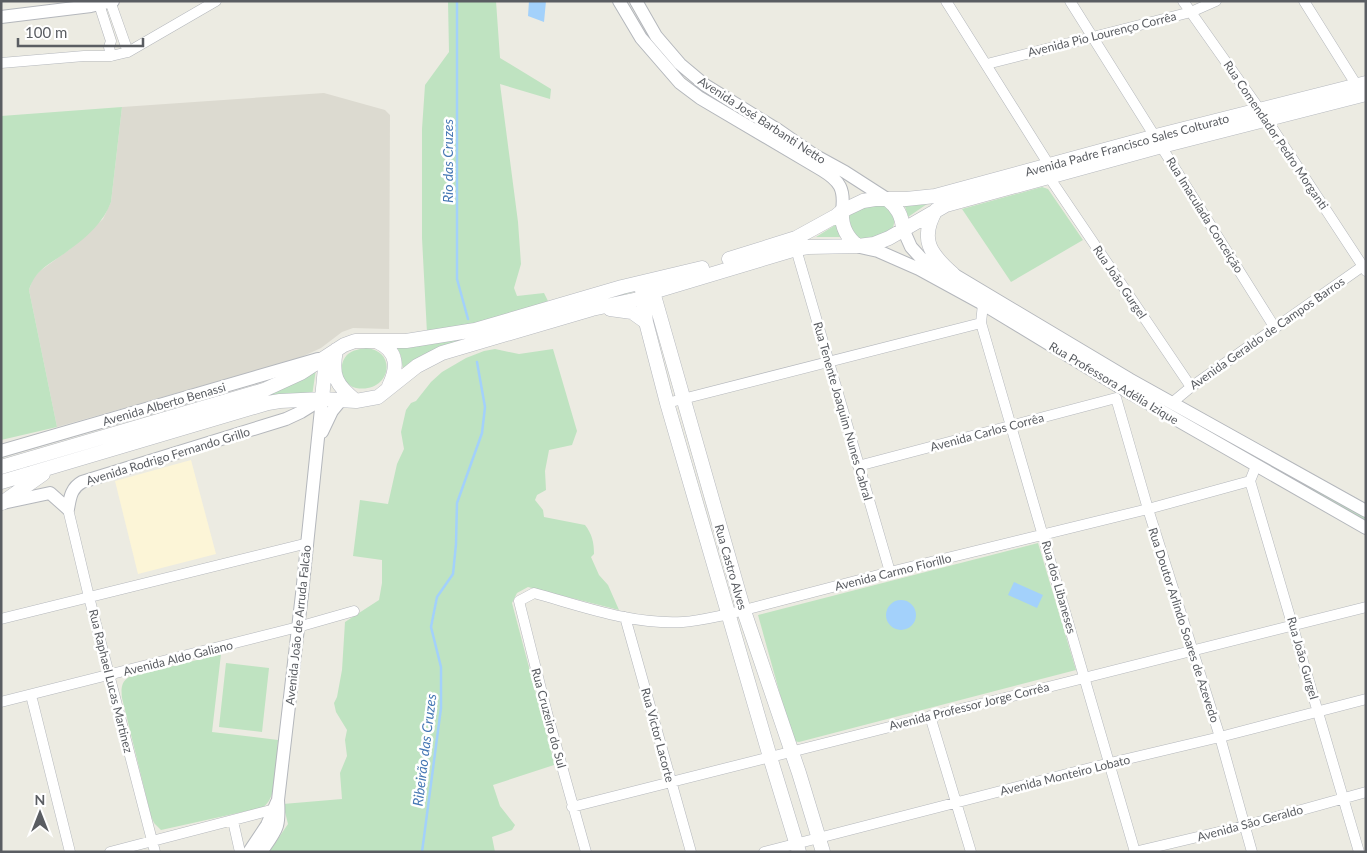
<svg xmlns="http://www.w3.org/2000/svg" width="1367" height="853" viewBox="0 0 1367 853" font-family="Lato,sans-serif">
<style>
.commercial{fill:#fcf5d7}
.education{fill:#dcdad0}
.green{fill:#bfe3c1}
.water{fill:#a3d1fb}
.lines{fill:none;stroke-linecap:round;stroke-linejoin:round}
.stream{stroke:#a3d1fb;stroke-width:2.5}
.minor-casing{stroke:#b4b7bc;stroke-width:11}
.tertiary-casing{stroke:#b4b7bc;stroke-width:14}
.secondary-casing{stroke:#b5b8be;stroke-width:15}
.minor{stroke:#fff;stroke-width:10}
.tertiary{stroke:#fff;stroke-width:12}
.secondary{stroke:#fff;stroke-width:14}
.labels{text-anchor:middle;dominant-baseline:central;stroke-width:5;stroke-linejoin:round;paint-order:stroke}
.street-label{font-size:12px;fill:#5a5d62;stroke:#fff}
.water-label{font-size:14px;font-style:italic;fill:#4577b4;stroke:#fff}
</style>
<rect width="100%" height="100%" fill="#ecebe2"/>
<!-- commercial -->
<path class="commercial" d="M191 460 216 554 138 574 115 481Z"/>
<!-- education -->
<path class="education" d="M324 93 385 110 390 115 389 329 353 328 342 332 321 348 297 359 57 427 29 290 33 278 40 271 70 249 103 219 111 202 122 107Z"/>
<!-- green -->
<path class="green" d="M448 1H496L500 58 551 89 550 99 500 84 518 222 521 264 514 288 517 296 544 293 548 301 499 319 427 333 422 238V129L425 85 449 52Z
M122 107 111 202C104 222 86 238 69 250 51 264 36 268 29 290L57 427 1 440V116Z
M1042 187 1048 189 1083 240 1011 282 962 209Z
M884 203 895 219 892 232 882 236 857 241 848 219C854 205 871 206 884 203Z
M927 204 908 217 905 206Z
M837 224 840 237H816Z
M635 288 636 291 512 327 403 369 401 356 396 345Z
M366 348C399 351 390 394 356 388 341 385 337 364 348 354 353 350 360 349 366 348Z
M495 349 519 354 553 349 577 431 572 445 549 450 545 471 546 490 537 495 535 500 543 510 544 517 585 525C592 534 594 542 594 554L591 557 599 575 608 585 619 610 528 587 517 593 512 603 553 758 554 765 493 785 500 806 515 825 512 830 492 837 495 852H269L288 824 283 804 342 799 340 773 347 756 345 740 347 730 336 712 334 703 337 697 342 670 345 622 379 600 382 583V560L353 556 360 500 388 504 397 464 404 449 401 432 406 410 411 403 416 401 431 382 442 372 466 358 484 351Z
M316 369 312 396 271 399 268 393Z
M1291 475 1366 516V521L1290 479Z
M1038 543 1076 670 799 742 793 741 758 615Z
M221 654 212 732 278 740C276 757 279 801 261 808L161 830 154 823 151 816 122 698C121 689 121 682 129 677Z
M226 663 269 668 262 732 219 727Z"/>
<!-- water -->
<path class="water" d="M529 1H546L544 22 528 16Z
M1014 582 1043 595 1037 608 1008 595Z
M886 615a15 15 0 1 1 30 0a15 15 0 1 1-30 0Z"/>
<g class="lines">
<!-- stream -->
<path class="stream" d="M457 1V279L468 319
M422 852 441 708V667L431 627 437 597 453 574 456 544 457 503 482 433 485 407 477 362"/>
<defs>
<path id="minor" d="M98 1 111 41 109 47 111 56
M110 1 128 52
M946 1 1049 165
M1070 1 1275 328
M1183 1 1267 120 1366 271
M1304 1 1359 89
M1 63 84 56H111L128 52 216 1
M987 64 1191 12 1216 1
M1049 177 1191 387
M796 249C828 357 858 465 890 572
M983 304 981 323 1135 852
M1173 402 1191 387 1363 266
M667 403 981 323
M858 466 1116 398 1148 509 1220 737 1252 852
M1256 466 1250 481 1359 852
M68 509 89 597 155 852
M625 617 691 852
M1 619 308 543
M31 695 70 852
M1 702 298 627 354 611
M930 716 971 852
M572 807 1366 607
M233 821 240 852
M110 852 279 808
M586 852 547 713 519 601 534 593C582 606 632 625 683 622 698 621 714 617 729 614L890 572 1148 509 1250 481
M764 852 1110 763 1220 737 1366 699
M1134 852 1244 826 1366 792"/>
<path id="tertiary" d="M619 1 641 38 680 83 700 98 822 170C840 181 845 189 842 211
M636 1 656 36 680 64 705 85 778 130 814 155 845 172 887 199
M1 17 91 6 113 1
M903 229 911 247 921 258 953 274 1129 379 1366 511
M860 247 878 251 919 269 983 304 1123 389 1366 528
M322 432 332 411 341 400
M1 451 318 359
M3 503 50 493 68 509
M68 509C70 498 71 488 82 482L286 419 301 412 322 399
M249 852 267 825 277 802
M261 852C277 829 280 828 278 800L302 594 322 399"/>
<path id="secondary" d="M887 199C897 207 902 215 903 229
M936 210C919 239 930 254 953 274
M842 211C841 226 846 237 858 246
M729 259 796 238 836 216 842 211 863 201 875 199H906L935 196 1156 136 1366 83
M647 285 653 292 744 611 799 773 823 852
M642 290 646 322 667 403 770 757 799 852
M610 309 632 312 646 322
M378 342C398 351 398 368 389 386
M336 350C331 376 336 385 356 401
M322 399 326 357
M1 467 264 390 301 373 344 345 355 341H406L475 330 622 287 702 268
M1 482 268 403 280 401 322 399 356 401 378 397 417 366 442 353 592 309 643 298 656 291 796 249 808 247 858 246 874 244 889 238 946 205 1162 146 1366 94
M2 503 43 474"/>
</defs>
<!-- minor casing -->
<use href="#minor" class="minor-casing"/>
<!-- tertiary casing -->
<use href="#tertiary" class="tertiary-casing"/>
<!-- secondary casing -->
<use href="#secondary" class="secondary-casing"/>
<!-- minor -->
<use href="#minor" class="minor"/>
<!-- tertiary -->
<use href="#tertiary" class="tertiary"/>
<!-- secondary -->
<use href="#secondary" class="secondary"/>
</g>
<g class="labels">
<!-- street labels -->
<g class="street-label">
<text transform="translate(1102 34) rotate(-14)">Avenida Pio Lourenço Corrêa</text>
<text transform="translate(762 120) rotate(33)">Avenida José Barbanti Netto</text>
<text transform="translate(1276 135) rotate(56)">Rua Comendador Pedro Morganti</text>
<text transform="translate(1127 145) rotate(-15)">Avenida Padre Francisco Sales Colturato</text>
<text transform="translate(1205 215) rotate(58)">Rua Imaculada Conceição</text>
<text transform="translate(1120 282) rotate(56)">Rua João Gurgel</text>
<text transform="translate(1267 333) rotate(-35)">Avenida Geraldo de Campos Barros</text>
<text transform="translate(1114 383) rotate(31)">Rua Professora Adélia Izique</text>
<text transform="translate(164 404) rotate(-16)">Avenida Alberto Benassi</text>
<text transform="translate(843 411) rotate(74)">Rua Tenente Joaquim Nunes Cabral</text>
<text transform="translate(987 432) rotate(-15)">Avenida Carlos Corrêa</text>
<text transform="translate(168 456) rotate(-17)">Avenida Rodrigo Fernando Grillo</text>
<text transform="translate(731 567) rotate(74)">Rua Castro Alves</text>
<text transform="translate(893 572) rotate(-14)">Avenida Carmo Fiorillo</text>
<text transform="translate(1059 587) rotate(74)">Rua dos Libaneses</text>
<text transform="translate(298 625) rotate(-84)">Avenida João de Arruda Falcão</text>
<text transform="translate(1184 625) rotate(72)">Rua Doutor Arlindo Soares de Azevedo</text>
<text transform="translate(178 658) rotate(-14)">Avenida Aldo Galiano</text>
<text transform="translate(1303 658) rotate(74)">Rua João Gurgel</text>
<text transform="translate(111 681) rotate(76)">Rua Raphael Lucas Martinez</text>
<text transform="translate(969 706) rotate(-14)">Avenida Professor Jorge Corrêa</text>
<text transform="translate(549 718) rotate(75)">Rua Cruzeiro do Sul</text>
<text transform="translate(658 735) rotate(75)">Rua Victor Lacorte</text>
<text transform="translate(1065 775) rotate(-14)">Avenida Monteiro Lobato</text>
<text transform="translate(1250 823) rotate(-15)">Avenida São Geraldo</text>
</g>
<!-- water labels -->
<g class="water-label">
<text transform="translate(447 161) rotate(-90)">Rio das Cruzes</text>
<text transform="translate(424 750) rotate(-83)">Ribeirão das Cruzes</text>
</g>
</g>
<!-- border -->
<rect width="1367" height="853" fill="none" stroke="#5a5d62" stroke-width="5"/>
<!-- north arrow -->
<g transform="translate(40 813)" stroke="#ffffff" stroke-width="4" paint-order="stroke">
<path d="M0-4L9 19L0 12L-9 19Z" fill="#5a5d62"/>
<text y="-8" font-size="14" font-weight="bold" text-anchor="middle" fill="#5a5d62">N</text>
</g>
<!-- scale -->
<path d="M18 38v8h125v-8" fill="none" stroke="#5a5d62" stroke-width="2.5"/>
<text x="25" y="38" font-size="15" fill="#5a5d62" stroke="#ffffff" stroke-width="4" paint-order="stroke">100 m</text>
</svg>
